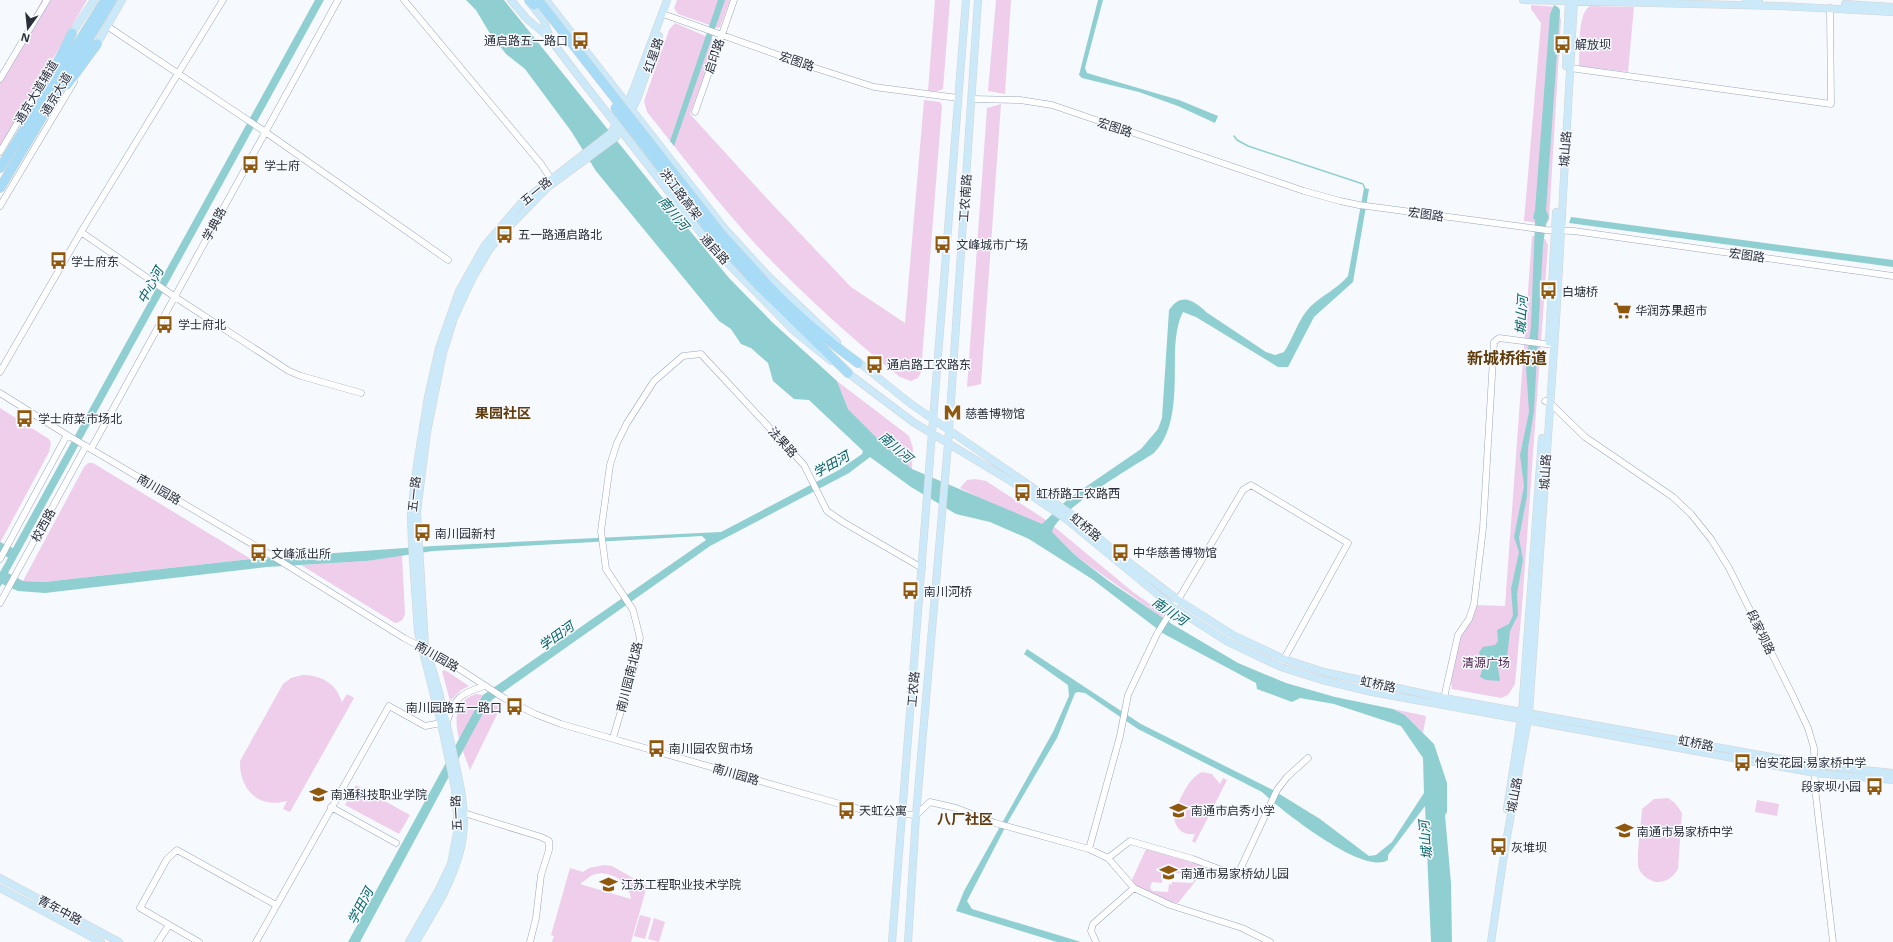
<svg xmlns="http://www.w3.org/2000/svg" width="1893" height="942" viewBox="0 0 1893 942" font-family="'Open Sans','Noto Sans SC',sans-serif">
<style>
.green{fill:#efceec;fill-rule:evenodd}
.water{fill:#90cfd1}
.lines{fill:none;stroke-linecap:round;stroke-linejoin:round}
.stream{stroke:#90cfd1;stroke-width:1.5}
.minor-casing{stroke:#9aa7bf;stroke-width:7}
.major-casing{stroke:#d4d5d7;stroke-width:8}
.highway-casing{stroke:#d4d5d7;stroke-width:10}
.minor{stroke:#fff;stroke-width:6}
.major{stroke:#cbe9f9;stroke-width:7}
.highway{stroke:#a8dbf5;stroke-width:9}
.highway-bridge-casing{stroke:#d4d5d7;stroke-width:10;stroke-linecap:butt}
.highway-bridge{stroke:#a8dbf5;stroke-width:9}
.labels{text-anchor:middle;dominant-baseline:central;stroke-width:3;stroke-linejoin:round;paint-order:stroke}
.poi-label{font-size:12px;fill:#292e38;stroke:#f6f9fe;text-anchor:start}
.street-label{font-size:12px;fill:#292e38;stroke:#f6f9fe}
.park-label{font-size:12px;fill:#522350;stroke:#f6f9fe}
.water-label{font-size:13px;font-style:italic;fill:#056365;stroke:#f6f9fe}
.quarter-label{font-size:14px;font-weight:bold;fill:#603b09;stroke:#f6f9fe}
.district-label{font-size:16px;font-weight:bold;fill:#603b09;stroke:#f6f9fe}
</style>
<rect width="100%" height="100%" fill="#f6f9fe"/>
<!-- green -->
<path class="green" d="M42 0H87L0 149V75Z
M677 0H730L720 27 718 28 678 14 674 8Z
M935 0H950L943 89 938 91H928Z
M996 0H1011L1005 94 988 91Z
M1531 5 1558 7 1561 20 1549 220 1546 224 1524 221 1541 23 1531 9Z
M1590 6 1634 7 1628 72 1579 66C1580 52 1577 13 1590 6Z
M675 23 717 41 690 114 773 205 851 287 905 323 924 100 940 102 942 106 921 372 918 378 911 381 900 377C851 338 804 295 761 250 720 206 684 158 647 112L644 101 669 30Z
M1001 104 981 384 967 387 987 108Z
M1532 236 1545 239 1548 245 1522 607 1515 684 1508 695 1501 698 1452 689 1451 682 1460 636 1471 619 1477 605 1505 606Z
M837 381 909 436 913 448 912 469 883 444 848 409Z
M0 408 49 439 51 443 49 452 0 543Z
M88 463H93L251 559 44 582 23 581 84 467Z
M975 479 986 481 1046 520 1133 592 1163 613V618L1076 556 1057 537 960 488 967 480Z
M402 555 405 614C403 620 401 622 395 623L301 565 367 561Z
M445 670 469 686 461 690 450 701 442 671Z
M302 675C321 675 336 683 342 702L347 694 354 698 290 812 283 809 287 801C258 809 239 789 240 761L283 684 291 678Z
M476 694 483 695 501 706 470 770C461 746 442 705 476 694Z
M1393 709 1426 716 1423 733 1405 715Z
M1202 772 1212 774 1220 784 1223 778 1227 780 1195 843 1192 841 1195 834C1183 836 1174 828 1174 815 1179 801 1188 778 1202 772Z
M356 785 410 815 399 834 345 805Z
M1668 798 1675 803 1682 813 1678 869C1674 876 1667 882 1658 882 1650 882 1639 874 1638 865 1637 849 1641 826 1642 809L1654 799Z
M1757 800 1779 804 1777 816 1755 812Z
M1146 849 1207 867 1178 903C1163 901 1141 893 1132 880ZM1173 873 1194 874 1193 883 1172 882V885L1169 884 1168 892 1153 891 1150 888 1152 882 1162 883 1163 874 1173 875Z
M604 865 612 866 647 886 631 942H552L554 936 551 935 570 868 583 872 589 868ZM601 873C617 875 629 882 631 899L580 884 592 875Z
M640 915 651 918 645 939 634 936Z
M654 918 665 922 659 942 648 939Z"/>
<!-- water -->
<path class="water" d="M315 0H324L8 573 23 581 44 582 251 559 433 546 721 532 839 470 862 454 863 451 861 449 809 400 794 399 773 381 768 363 751 348 741 344 731 329 719 321 596 171 571 131 525 69 506 54 489 32 476 10 466 0H504L662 197 729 278 772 322 837 381 848 409 883 444 912 469 1042 524 1068 499 1141 449 1158 429 1162 418 1169 310C1172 306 1176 301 1181 300 1189 297 1202 307 1206 312L1266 352 1275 355 1284 352C1294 337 1298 319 1311 306 1323 295 1338 288 1348 276L1364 188 1369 189 1353 282 1314 317 1288 367H1278L1196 317 1183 312C1177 323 1176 337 1175 349 1174 381 1179 428 1154 453 1134 466 1056 511 1052 532L1076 556 1110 582 1172 624 1238 663 1286 683 1335 697 1393 709 1405 715 1434 744 1447 783V812L1445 815 1451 883 1452 942H1431L1425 806 1388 855V860C1364 876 1281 810 1262 792L1138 729 1085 693 1078 692 1075 693 1057 738 1010 818 967 901 972 909 1081 942H1057L956 911 964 891 1053 732 1069 696 1068 685 1024 654 1027 649 1141 724 1273 790 1320 819 1369 856 1376 855 1392 842 1424 793 1423 758 1401 726 1334 704 1300 698 1292 702 1257 689 1256 683 1164 634 1092 579 1029 539 990 522 956 514 911 487 870 457 849 473 710 546 489 702 360 942H348L483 695 706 540 702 536 433 551 367 561 267 567 45 593 18 591 2 584 0 587V572L8 558 0 551V542L13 548Z
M718 0H725L674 146 670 141Z
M1098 0H1103L1085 68 1087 73 1179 100 1218 116 1215 123 1178 106 1139 92 1082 78 1079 75Z
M1554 5 1558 7 1560 10 1546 210 1549 217 1546 224 1543 245 1534 411 1528 448 1527 496 1519 538 1523 560 1517 594 1518 615 1510 631 1507 658 1498 668 1500 681 1486 680 1480 677 1483 666 1479 652 1483 647 1495 645 1498 641 1497 630 1509 624 1513 615 1511 589 1519 552 1514 537 1524 486 1520 455 1529 412 1526 366 1531 326 1535 220 1533 218 1535 210 1550 14Z
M1571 217 1893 260V267L1569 223Z"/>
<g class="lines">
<!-- stream -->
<path class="stream" d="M1234 136 1237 140 1248 146 1363 184 1365 189"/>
<defs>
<path id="minor" d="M404 0 541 164 553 182
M663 14 806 65 874 87 958 98
M107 26 264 131 448 260
M1570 68 1831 104 1830 8
M0 79 47 0
M972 99 1020 100 1052 105 1304 191 1340 201 1359 205 1546 230 1574 231 1893 276
M695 112 734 0
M0 152 50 68
M0 206 74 82
M81 232 175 297 289 371 301 376 361 393
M0 372 81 232 223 0
M0 393 67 435 269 554 404 638 441 657 504 698 535 714 561 724 847 806 872 812 916 815 930 802 956 808 995 823 1089 849 1108 858 1134 888 1170 905 1242 928 1270 942
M1545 401 1549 402 1585 437 1673 497 1691 514 1711 539 1729 568 1792 694 1808 728 1814 748 1815 788 1833 942
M91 449 338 0
M0 559 67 435
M0 603 86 446
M1444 698 1458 635 1469 619 1474 604 1483 528 1494 342 1499 338 1553 345
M447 722C454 698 461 693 485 686
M613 738 635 664 640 638 633 610 606 569 601 531 610 465 617 443 627 423 654 381 683 356 701 354 804 465 827 511 843 522 922 568
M331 807 396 843
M460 814 464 813 541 837 549 841V850L541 875 536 918 530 942
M1089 849 1120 736 1128 695 1157 634 1178 600 1243 490 1251 485 1348 543 1284 659
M1108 858 1130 841 1193 859 1237 876 1277 790 1287 777 1308 758
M158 942 169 925
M199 942 140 908 167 859 177 850 276 905
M256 942 389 706 425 726 441 723
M1096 942 1091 931 1093 924 1134 888"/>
<path id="major" d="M511 0 527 19 551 39
M546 0 725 229 769 277 837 342
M1523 0 1780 6 1893 12
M1746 0 1759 1
M529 2 543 19 551 40 576 73 711 246 794 331 831 361
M1845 4 1893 7
M72 33 94 0
M97 44 122 0
M1566 66 1569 0
M626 106 633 91 667 0
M631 112 638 97 659 36
M1549 342 1556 212
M856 360 911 404 1071 514 1118 554 1178 600 1233 635 1284 659 1324 672 1444 698 1816 765 1893 773
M844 370 913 422 1009 480 1066 519 1173 607 1228 642 1281 667 1322 680 1372 692 1815 773 1893 780
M425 646 417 512 427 432 443 353 454 318 472 279 489 250 504 232 548 187 615 138 624 125
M1507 809 1522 712 1542 438
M0 878 119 942
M0 888 101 942
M409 942 438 891 451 864 458 828 455 789 441 723 418 632 412 545 411 514 417 465 428 397 439 348 459 291 485 245 522 202 611 133 618 120
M416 942C432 914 450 887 459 855 470 819 460 783 452 748 446 720 440 692 431 665
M892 942 966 0
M908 942 916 815 948 444 978 0
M1491 942 1505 848 1529 713 1556 320 1574 0"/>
<path id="highway" d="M529 0 534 5
M48 82 72 33
M67 85 97 44
M0 168 105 0
M0 188 112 0
M765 282C794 313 824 338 858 363
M760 287 848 373"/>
</defs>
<!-- minor casing -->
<use href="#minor" class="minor-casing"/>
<!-- major casing -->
<use href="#major" class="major-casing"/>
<!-- highway casing -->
<use href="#highway" class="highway-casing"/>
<!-- minor -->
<use href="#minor" class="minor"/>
<!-- major -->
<use href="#major" class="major"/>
<!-- highway -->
<use href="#highway" class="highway"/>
<defs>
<path id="highway-bridge" d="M538 0 722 235 765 282
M615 108 717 240 760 287"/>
</defs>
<!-- highway-bridge casing -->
<use href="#highway-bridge" class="highway-bridge-casing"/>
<!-- highway-bridge -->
<use href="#highway-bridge" class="highway-bridge"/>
</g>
<!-- icons -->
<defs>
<symbol id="bus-bare" viewBox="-9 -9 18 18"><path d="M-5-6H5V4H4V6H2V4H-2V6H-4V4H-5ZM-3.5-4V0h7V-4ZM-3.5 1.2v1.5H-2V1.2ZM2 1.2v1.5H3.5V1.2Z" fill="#8f580d" stroke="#f6f9fe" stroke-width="2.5" paint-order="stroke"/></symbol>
<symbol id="supermarket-bare" viewBox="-9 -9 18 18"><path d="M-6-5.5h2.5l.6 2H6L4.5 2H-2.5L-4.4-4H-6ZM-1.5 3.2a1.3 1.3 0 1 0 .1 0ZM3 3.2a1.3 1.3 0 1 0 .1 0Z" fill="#8f580d" stroke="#f6f9fe" stroke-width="2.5" paint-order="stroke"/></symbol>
<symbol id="metro-bare" viewBox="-9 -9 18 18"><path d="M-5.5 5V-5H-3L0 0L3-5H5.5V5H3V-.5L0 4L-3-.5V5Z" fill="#8f580d" stroke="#f6f9fe" stroke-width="2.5" paint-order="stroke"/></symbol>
<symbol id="university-bare" viewBox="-9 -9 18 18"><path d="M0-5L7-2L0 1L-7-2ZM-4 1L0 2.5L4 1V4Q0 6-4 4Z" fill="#8f580d" stroke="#f6f9fe" stroke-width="2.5" paint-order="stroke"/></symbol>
<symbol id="school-bare" viewBox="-9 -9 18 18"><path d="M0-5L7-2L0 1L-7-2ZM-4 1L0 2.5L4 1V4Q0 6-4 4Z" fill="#8f580d" stroke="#f6f9fe" stroke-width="2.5" paint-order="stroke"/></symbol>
</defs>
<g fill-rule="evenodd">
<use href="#bus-bare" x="568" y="28" width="25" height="25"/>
<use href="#bus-bare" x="1550" y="32" width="25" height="25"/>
<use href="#bus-bare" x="238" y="152" width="25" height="25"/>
<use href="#bus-bare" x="492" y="222" width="25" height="25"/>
<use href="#bus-bare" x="930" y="232" width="25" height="25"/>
<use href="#bus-bare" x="46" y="248" width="25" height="25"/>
<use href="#bus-bare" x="1536" y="278" width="25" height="25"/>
<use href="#supermarket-bare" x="1610" y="298" width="25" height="25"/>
<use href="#bus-bare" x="152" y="312" width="25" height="25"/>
<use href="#bus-bare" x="862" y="352" width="25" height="25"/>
<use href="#metro-bare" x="940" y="400" width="25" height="25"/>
<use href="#bus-bare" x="12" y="406" width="25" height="25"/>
<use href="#bus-bare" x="1010" y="480" width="25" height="25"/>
<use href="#bus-bare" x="410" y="520" width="25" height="25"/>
<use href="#bus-bare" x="1108" y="540" width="25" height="25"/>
<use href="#bus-bare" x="246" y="540" width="25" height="25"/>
<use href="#bus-bare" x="898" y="578" width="25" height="25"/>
<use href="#bus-bare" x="502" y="694" width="25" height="25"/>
<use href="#bus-bare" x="644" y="736" width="25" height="25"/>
<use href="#bus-bare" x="1730" y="750" width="25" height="25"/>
<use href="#bus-bare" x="1862" y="774" width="25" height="25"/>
<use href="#university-bare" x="306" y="782" width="25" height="25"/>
<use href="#bus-bare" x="834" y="798" width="25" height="25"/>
<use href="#school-bare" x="1166" y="798" width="25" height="25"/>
<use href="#school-bare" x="1612" y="818" width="25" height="25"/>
<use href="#bus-bare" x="1486" y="834" width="25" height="25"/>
<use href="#school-bare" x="1156" y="860" width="25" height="25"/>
<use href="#school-bare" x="596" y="872" width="25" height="25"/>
</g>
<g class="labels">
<!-- poi labels -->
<g class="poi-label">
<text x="568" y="40" text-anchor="end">通启路五一路口</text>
<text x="1575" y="44">解放坝</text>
<text x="264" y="165">学士府</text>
<text x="518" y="234">五一路通启路北</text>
<text x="956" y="244">文峰城市广场</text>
<text x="71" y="261">学士府东</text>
<text x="1562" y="291">白塘桥</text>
<text x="1635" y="310">华润苏果超市</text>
<text x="178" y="324">学士府北</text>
<text x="887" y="364">通启路工农路东</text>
<text x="965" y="413">慈善博物馆</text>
<text x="38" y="418">学士府菜市场北</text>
<text x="1036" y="493">虹桥路工农路西</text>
<text x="435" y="533">南川园新村</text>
<text x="1133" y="552">中华慈善博物馆</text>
<text x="271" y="553">文峰派出所</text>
<text x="924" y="591">南川河桥</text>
<text x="502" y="707" text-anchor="end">南川园路五一路口</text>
<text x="669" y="748">南川园农贸市场</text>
<text x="1755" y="762">怡安花园·易家桥中学</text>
<text x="1861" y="786" text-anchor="end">段家坝小园</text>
<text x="331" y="794">南通科技职业学院</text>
<text x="859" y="810">天虹公寓</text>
<text x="1191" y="810">南通市启秀小学</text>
<text x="1637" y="831">南通市易家桥中学</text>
<text x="1511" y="847">灰堆坝</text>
<text x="1181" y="873">南通市易家桥幼儿园</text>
<text x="621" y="884">江苏工程职业技术学院</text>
</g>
<!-- street labels -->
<g class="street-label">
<text transform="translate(653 55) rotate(-71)">红星路</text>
<text transform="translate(714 56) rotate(-71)">启印路</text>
<text transform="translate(797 61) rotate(19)">宏图路</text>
<text transform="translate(36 92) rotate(-59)">通京大道辅道</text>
<text transform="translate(56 94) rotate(-59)">通京大道</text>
<text transform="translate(1115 127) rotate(18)">宏图路</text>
<text transform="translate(1565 149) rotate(-86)">城山路</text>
<text transform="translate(536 191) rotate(-40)">五一路</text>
<text transform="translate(681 194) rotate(53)">洪江路高架</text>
<text transform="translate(965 198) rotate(-86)">工农南路</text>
<text transform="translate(1426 214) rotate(8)">宏图路</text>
<text transform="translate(214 224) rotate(-62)">学典路</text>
<text transform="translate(715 249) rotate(48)">通启路</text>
<text transform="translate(1747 255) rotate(8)">宏图路</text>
<text transform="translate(783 442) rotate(48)">法果路</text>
<text transform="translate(1545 472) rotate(-87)">城山路</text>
<text transform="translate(159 489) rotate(30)">南川园路</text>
<text transform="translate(414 494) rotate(-84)">五一路</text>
<text transform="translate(43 525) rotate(-61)">校西路</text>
<text transform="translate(1086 527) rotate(40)">虹桥路</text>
<text transform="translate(1761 632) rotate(64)">段家坝路</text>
<text transform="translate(437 656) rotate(30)">南川园路</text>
<text transform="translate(629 677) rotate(-76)">南川园南北路</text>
<text transform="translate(1378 684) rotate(12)">虹桥路</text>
<text transform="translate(913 689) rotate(-85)">工农路</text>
<text transform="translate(1696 743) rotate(11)">虹桥路</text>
<text transform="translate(736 774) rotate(16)">南川园路</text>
<text transform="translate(1514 795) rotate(-79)">城山路</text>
<text transform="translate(456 813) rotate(-93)">五一路</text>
<text transform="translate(60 910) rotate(28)">青年中路</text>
</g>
<!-- park labels -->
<g class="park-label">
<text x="1486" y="662">清源广场</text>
</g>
<!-- water labels -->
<g class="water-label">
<text transform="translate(674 213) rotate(50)">南川河</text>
<text transform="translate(150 285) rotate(-61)">中心河</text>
<text transform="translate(1521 315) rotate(-86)">城山河</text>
<text transform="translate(896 447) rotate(41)">南川河</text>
<text transform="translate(831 464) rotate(-29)">学田河</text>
<text transform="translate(1170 611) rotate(34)">南川河</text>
<text transform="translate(556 636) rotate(-35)">学田河</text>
<text transform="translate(1425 840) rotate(-95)">城山河</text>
<text transform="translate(360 906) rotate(-62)">学田河</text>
</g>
<!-- quarter labels -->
<g class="quarter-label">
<text x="503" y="412">果园社区</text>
<text x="965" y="818">八厂社区</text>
</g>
<!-- district labels -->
<g class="district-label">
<text x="1507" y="358">新城桥街道</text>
</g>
</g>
<!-- north arrow -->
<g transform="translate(28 28) rotate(195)" stroke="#f6f9fe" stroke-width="3" paint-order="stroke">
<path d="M0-3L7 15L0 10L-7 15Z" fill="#292e38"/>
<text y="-6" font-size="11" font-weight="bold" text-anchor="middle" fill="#292e38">N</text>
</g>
</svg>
